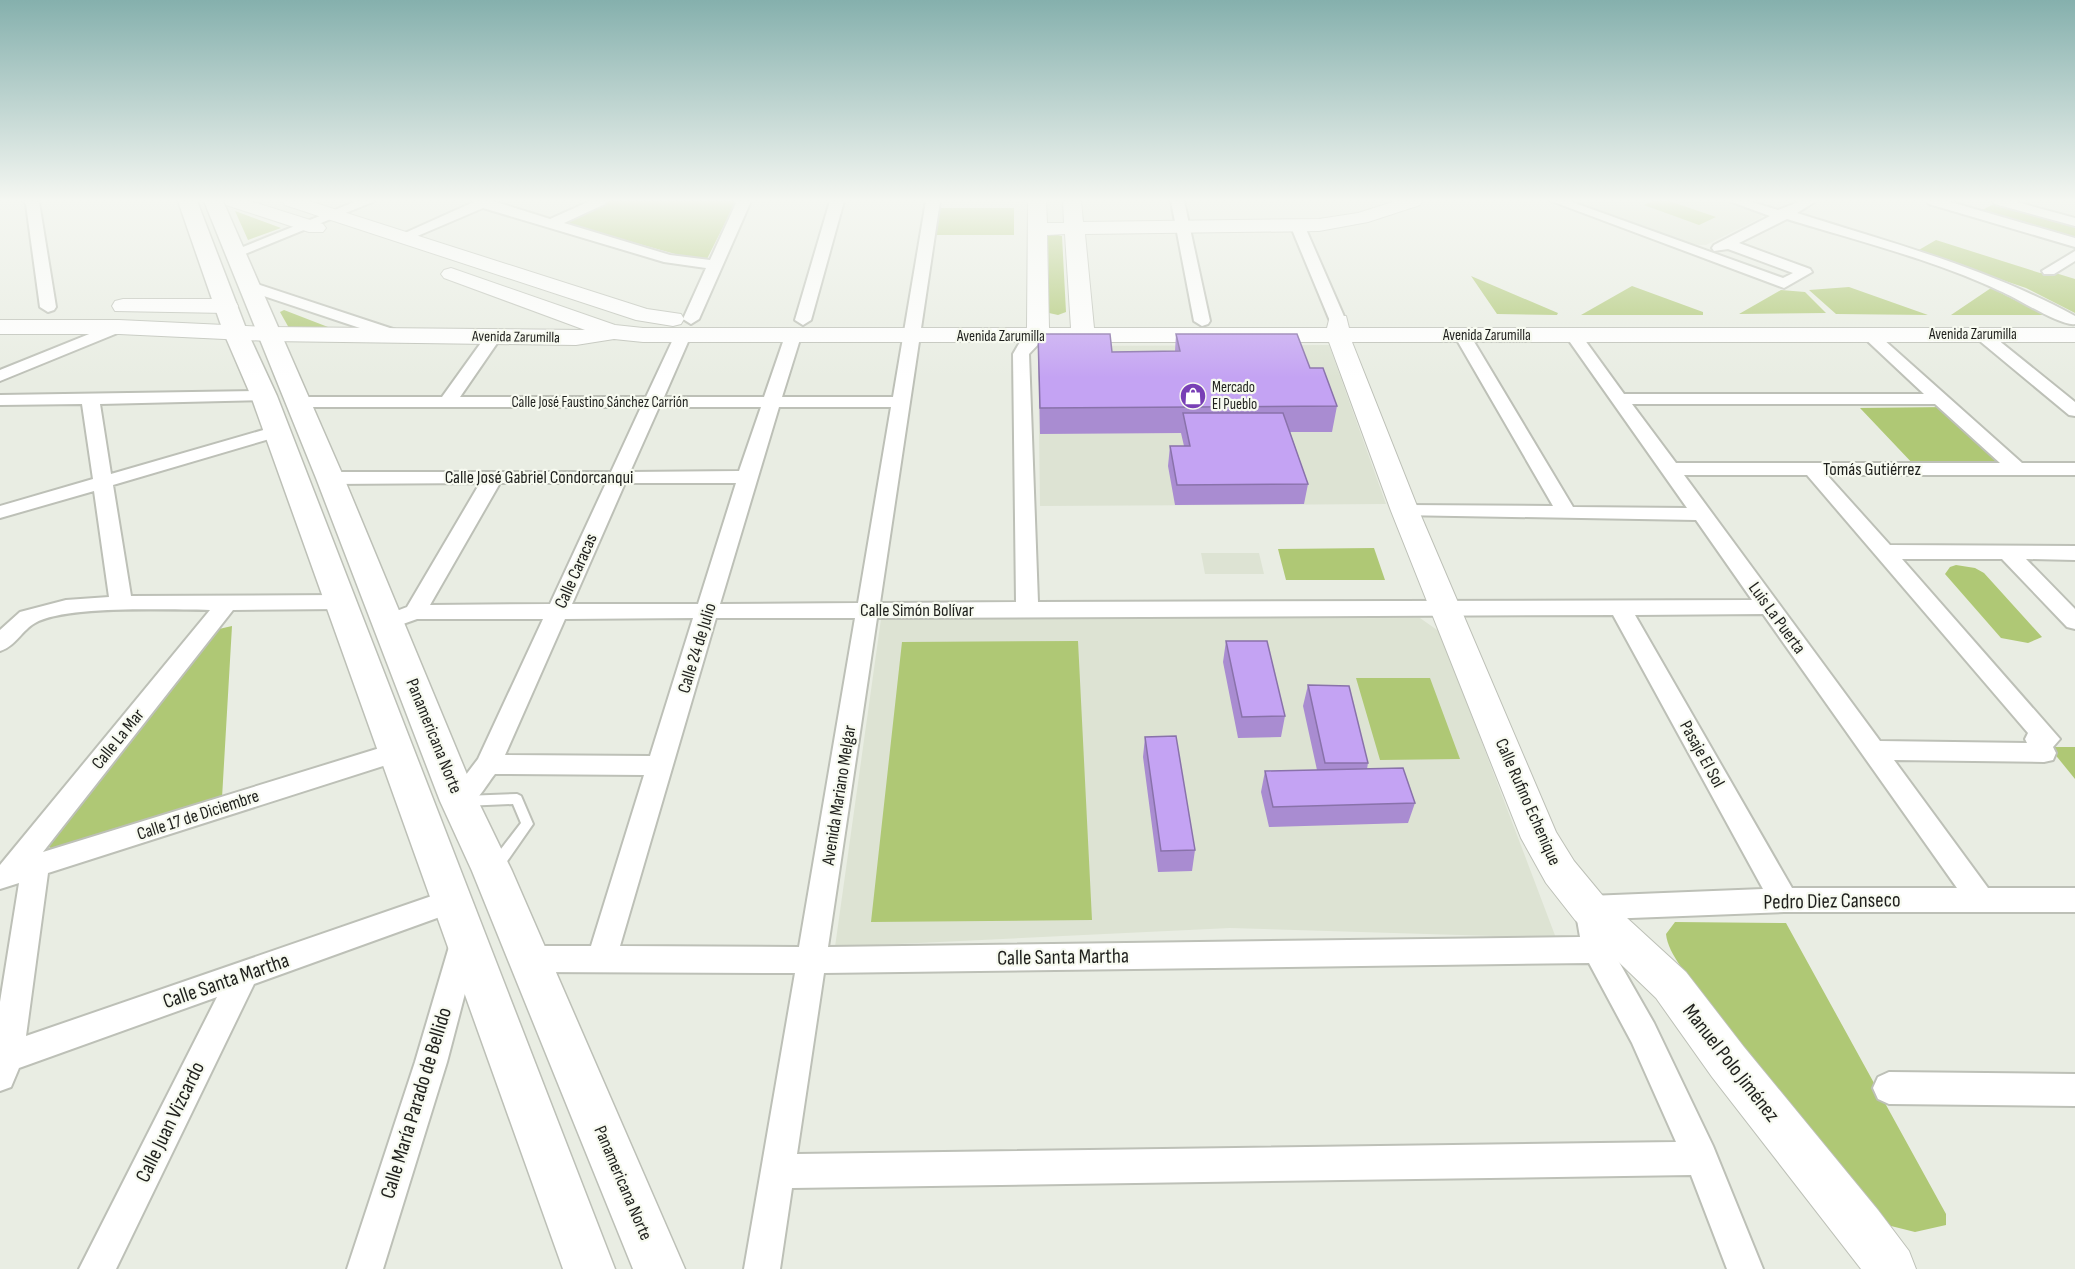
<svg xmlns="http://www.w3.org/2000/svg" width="2075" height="1269" viewBox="0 0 2075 1269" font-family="'Sofia Sans Condensed',sans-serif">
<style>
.built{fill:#dde3d3}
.green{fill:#afc875}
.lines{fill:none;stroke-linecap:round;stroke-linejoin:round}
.lane-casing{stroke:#bdc0b7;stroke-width:4}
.street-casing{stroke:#bdc0b7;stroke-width:4}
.secondary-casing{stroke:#bdc0b7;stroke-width:2}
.highway-casing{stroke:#bdc0b7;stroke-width:3}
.lane{fill:#fff;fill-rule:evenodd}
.street{fill:#fff;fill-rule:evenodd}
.secondary{fill:#fff;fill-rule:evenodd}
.highway{fill:#fff;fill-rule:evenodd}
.wall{fill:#a98cd1}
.building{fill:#c4a3f3;stroke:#8972aa;stroke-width:1.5}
.labels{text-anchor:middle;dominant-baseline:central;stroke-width:4.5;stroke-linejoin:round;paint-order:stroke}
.far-street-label{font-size:15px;fill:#1f201d;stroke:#f7faf0}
.far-poi-label{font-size:15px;fill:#1f201d;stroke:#f7faf0;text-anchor:start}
.street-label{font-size:18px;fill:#1f201d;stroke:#f7faf0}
.near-street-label{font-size:21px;fill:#1f201d;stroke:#f7faf0}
</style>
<rect width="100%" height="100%" fill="#e9ede3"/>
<!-- built -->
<path class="built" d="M1575 201H1719L1761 214 1762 217 1706 245H1701L1691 244Z
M1329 345 1386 504 1040 506 1038 346Z
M1201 553H1259L1264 574H1205Z
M1420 618 1440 632 1556 938 1230 928 835 947 881 619Z"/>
<!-- green -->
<path class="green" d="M609 201H736L707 259 697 260 563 223Z
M1653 201H1669L1716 217 1699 225 1644 205Z
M1998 202 2075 224V240L1978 212Z
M940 208H1014V235H936Z
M235 211 281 228 248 240Z
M1054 234 1062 236 1066 312 1058 315 1049 313 1048 236Z
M1936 240 2040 273 2049 271 2075 279V313L2026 288 1917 251Z
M1471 276 1558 313 1557 315 1497 314Z
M1632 286 1703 312V315H1581Z
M1849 287 1928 315 1836 314 1809 290Z
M1991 288 2045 315H1951Z
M1781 290 1805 292 1826 313 1739 314Z
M284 310 328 327 289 328 280 312Z
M1948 407 2014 469 1915 466 1860 408Z
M1374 548 1385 580H1286L1278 549Z
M1956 565 1975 568 1984 573 2042 637 2028 643 2001 638 1945 574 1950 567Z
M232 626 222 798 58 851 46 846 219 629Z
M1078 641 1092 920 871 922 902 642Z
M1356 678H1430L1460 759 1380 760Z
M2049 747H2075V779Z
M1675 922 1786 923 1946 1214V1225L1915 1232 1891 1226C1826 1151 1761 1077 1703 996 1691 979 1668 955 1666 934Z"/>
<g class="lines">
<defs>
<path id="lane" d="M517 794 521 796 533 824 501 870 496 871 491 870 490 866 491 862 521 823 513 804 464 806 460 804 458 801 460 798 464 796Z"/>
<path id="street" d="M23 201 39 202 56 307 54 310 48 312 40 307 26 204Z
M357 201H375L240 256H230L228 253Z
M476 201H493L550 219 590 201H606L605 204 564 223 670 255 710 260 737 201H751L699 319 691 324 683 319 706 268 664 262 483 208 408 240H398L396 237Z
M830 201H844L811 320 803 325 795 320Z
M926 201H940L880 603 1016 602 1013 354 1020 342 1038 331 1046 336 1029 354 1038 602 1752 600 1696 520 1398 515 1395 511 1398 507 1405 505 1553 506 1454 335 1462 330 1470 335 1573 507 1687 508 1565 335 1573 330 1579 332 1624 394H1924L1860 334 1862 331H1874L2022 463H2075V475H1827L1890 545 2075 546V560L2026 559 2075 609V629L2067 627 2002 559H1902L2060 739 2053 747 2056 753 2053 760 2044 762 1894 760 1988 888H2075V912H1784L1605 919 1611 948 1654 1023 1713 1146 1763 1269H1727L1691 1175 792 1188 780 1269H744L795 973 529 972 519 968 514 959 519 950 529 946H591L644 775 495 774C483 789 472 815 450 808L446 801 478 759 543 619H417L389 629 381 627 378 622 381 617 407 607 480 483 330 484 320 478 330 472H611L641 407H297L288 402 297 397H442L488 333 494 331 502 336 460 397H646L675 335 683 330 691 335 664 397H764L785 336 793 331 801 336 782 397H893ZM1632 404H1935L2000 463H1676ZM659 407H761L739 471 630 472ZM779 407H891L858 603 720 604ZM1684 475H1807L2028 733 2025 739 2027 743 1880 741ZM500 483H606L550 604 430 605ZM625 483H736L698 604H572ZM1763 614 1957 888H1792L1635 615ZM1613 615 1763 889 1589 896 1579 899 1575 908 1580 937 828 947 877 618ZM693 618 650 756 505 755 565 619ZM716 618H855L799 947 620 946ZM1589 963 1632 1043 1676 1142 797 1154 824 973Z
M1171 201H1184L1210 321 1208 324 1202 326 1194 321Z
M1551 201H1569L1783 278 1793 273 1728 249 1714 251 1712 248 1714 245 1770 216 1729 201H1748L1778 210 1801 201H1816L1797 213C1892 243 1987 268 2075 316V324C2062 327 2015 297 2000 291 1932 259 1858 241 1787 219L1739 243 1810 269 1812 272 1784 288Z
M1927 201H1947L2075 238V247L1929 204Z
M1993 201H2013L2075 218V226L1995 204Z
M1298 223 1305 227 1346 321 1344 324 1338 326 1330 321 1291 227Z
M2075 251V261L2054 274H2044L2042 271Z
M248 281 399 331 401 334 399 337H387L243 289 240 286Z
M119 322 125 324 127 327 125 330 0 381V370Z
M1981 329 1987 331 2075 402V416L2069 415 1975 337 1973 334 1975 331Z
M264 391 273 396 270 400 100 404 111 474 277 426 286 431 283 435 113 485 131 596 340 595 348 597 351 602 348 607 340 609 233 610 43 852 396 743 405 745 408 752 405 759 48 873 26 1036 452 889 462 893 466 901 462 909 254 984 116 1269H79L217 997 19 1068 11 1087 0 1091V1002L19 883 0 889V865L210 610C171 610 66 605 35 623 22 630 16 646 0 651V630L20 612 66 600 109 597 94 491 0 518V506L93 479 82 404 0 405V395Z
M465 927 475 931 479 940 447 1062 383 1269H347L415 1062 451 940 455 931Z
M1889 1072 2075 1074V1106L1889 1104 1878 1099 1873 1088 1878 1077Z"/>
<path id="secondary" d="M224 201H250L323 224 326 228 323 232H309L226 205Z
M283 201H309L647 309 681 314 684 319 681 324 673 326 636 320 285 205Z
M1028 201H1046L1047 223H1064L1063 201H1081L1083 222 1319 219 1358 213 1396 201H1422L1420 205 1368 222 1319 231 1085 234 1094 328H1327L1330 316H1346L1349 328H2075V342H1352L1419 511 1556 832 1574 861 1603 896 1686 972 1744 1047 1878 1210 1909 1251 1916 1269H1861L1712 1077 1656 998 1575 920 1546 883 1521 838 1391 511 1329 342H643L614 339 576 345 268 341 119 334H0V320H119L268 327 585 330 444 278 441 274 444 270 451 268 615 325 643 328H1027ZM1065 234 1071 328H1049L1047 235Z
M123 299H227L235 301 238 306 235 311 227 313 115 311 112 306 115 301Z"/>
<path id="highway" d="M178 201H197L247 331 277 396 615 1269H563L251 396 223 331Z
M204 201H223L344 478 478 801 512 871 685 1269H633L472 871 440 801 316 478Z"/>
</defs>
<!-- lane casing -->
<use href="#lane" class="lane-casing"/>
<!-- street casing -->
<use href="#street" class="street-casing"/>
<!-- secondary casing -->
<use href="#secondary" class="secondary-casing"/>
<!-- highway casing -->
<use href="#highway" class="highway-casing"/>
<!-- lane -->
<use href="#lane" class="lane"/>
<!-- street -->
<use href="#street" class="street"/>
<!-- secondary -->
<use href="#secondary" class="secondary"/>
<!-- highway -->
<use href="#highway" class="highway"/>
</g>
<!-- wall -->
<path class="wall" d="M1038 334 1112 352 1175 351 1176 334 1310 368 1337 406 1332 432H1290L1308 484 1304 504 1175 505 1168 466 1170 446H1184L1181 433 1040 434Z
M1226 641 1285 716 1281 737 1238 738 1223 662Z
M1308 685 1368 763 1367 769 1415 803 1408 823 1269 827 1261 792 1265 771 1317 770 1303 706Z
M1145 737 1195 850 1192 871 1158 872 1143 757Z"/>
<!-- building -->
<path class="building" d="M1038 334H1110L1112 352 1180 351 1176 334H1297L1310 368H1323L1337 406 1040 408Z
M1183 413H1283L1308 484 1177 485 1170 446H1190Z
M1226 641H1267L1285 716 1242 717Z
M1308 685 1349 686 1368 763H1325Z
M1176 736 1195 850 1161 851 1145 737Z
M1403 768 1415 803 1273 807 1265 771Z"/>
<!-- sky -->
<linearGradient id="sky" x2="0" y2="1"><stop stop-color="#85b0ad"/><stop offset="0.53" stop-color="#f5f7f2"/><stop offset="1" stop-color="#f5f7f2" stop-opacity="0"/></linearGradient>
<rect width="2075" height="378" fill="url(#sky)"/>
<!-- icons -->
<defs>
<symbol id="shop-disc" viewBox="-11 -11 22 22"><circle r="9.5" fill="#783fb5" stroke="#f7faf0"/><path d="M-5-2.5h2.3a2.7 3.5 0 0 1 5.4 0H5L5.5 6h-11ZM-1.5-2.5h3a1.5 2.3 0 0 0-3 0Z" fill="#fff"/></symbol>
</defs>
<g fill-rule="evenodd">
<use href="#shop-disc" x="1178" y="381" width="30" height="30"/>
</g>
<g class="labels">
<!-- far-street labels -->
<g class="far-street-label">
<text x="1973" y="334">Avenida Zarumilla</text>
<text x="1487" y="335">Avenida Zarumilla</text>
<text x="1001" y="336">Avenida Zarumilla</text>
<text transform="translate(516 337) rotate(1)">Avenida Zarumilla</text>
<text x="600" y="402">Calle José Faustino Sánchez Carrión</text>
</g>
<!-- far-poi labels -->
<g class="far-poi-label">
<text x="1212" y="387">Mercado<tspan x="1212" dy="17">El Pueblo</tspan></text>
</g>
<!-- street labels -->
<g class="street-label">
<text x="1872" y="469">Tomás Gutiérrez</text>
<text x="539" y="477">Calle José Gabriel Condorcanqui</text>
<text transform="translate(576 571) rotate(-66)">Calle Caracas</text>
<text x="917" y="610">Calle Simón Bolívar</text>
<text transform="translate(1777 618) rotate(54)">Luis La Puerta</text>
<text transform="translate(697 648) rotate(-73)">Calle 24 de Julio</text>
<text transform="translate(434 736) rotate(68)">Panamericana Norte</text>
<text transform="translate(118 739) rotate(-51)">Calle La Mar</text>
<text transform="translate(1702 754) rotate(61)">Pasaje El Sol</text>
<text transform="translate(839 795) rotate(-81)">Avenida Mariano Melgar</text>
<text transform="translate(1528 802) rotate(66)">Calle Rufino Echenique</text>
<text transform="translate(198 815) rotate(-18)">Calle 17 de Diciembre</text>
<text transform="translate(623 1183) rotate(67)">Panamericana Norte</text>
</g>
<!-- near-street labels -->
<g class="near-street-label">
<text transform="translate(1832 901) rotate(-1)">Pedro Diez Canseco</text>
<text transform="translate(1063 957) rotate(-1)">Calle Santa Martha</text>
<text transform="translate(226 981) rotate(-19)">Calle Santa Martha</text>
<text transform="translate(1731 1063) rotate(52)">Manuel Polo Jiménez</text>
<text transform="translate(416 1103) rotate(-73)">Calle María Parado de Bellido</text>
<text transform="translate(170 1122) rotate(-64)">Calle Juan Vizcardo</text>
</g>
</g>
</svg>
